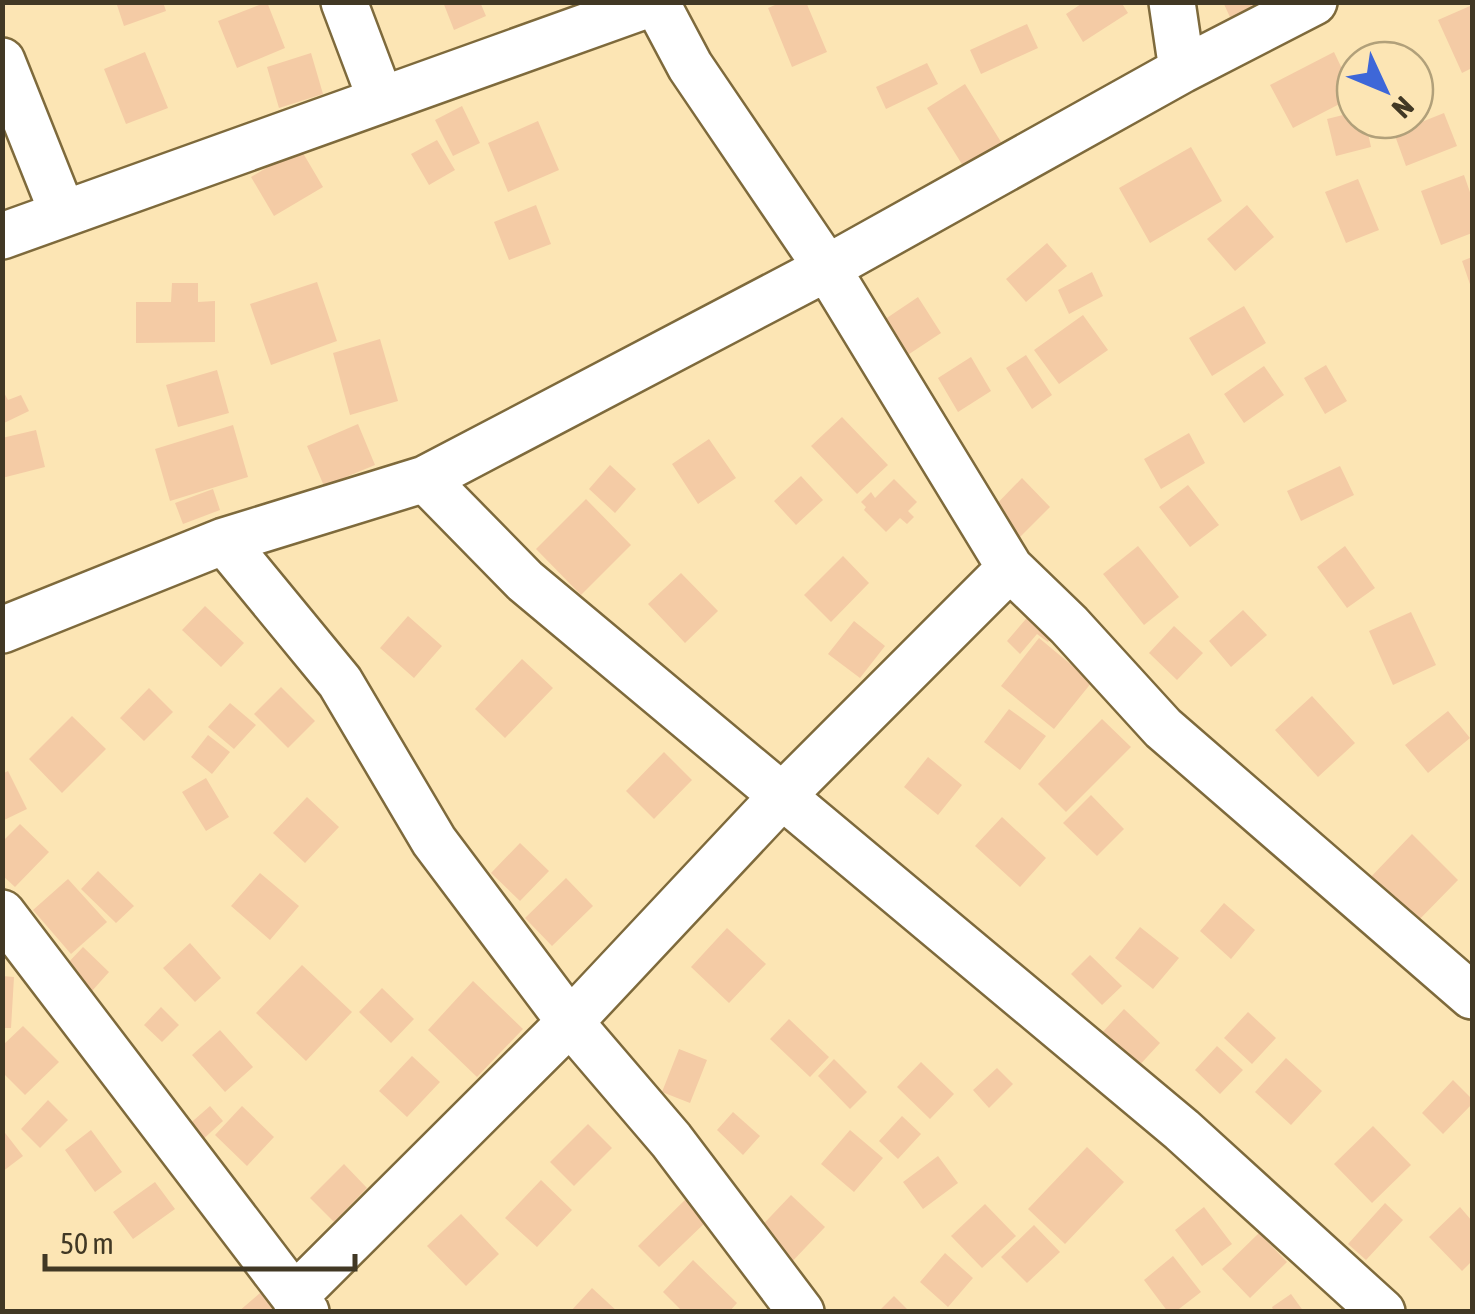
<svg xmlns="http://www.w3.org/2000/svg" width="1475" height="1314" viewBox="0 0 1475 1314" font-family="'Asap Condensed',sans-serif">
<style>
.building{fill:#f4cba5}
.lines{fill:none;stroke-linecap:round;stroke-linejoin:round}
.minor-casing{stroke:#7e6a3c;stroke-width:50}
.minor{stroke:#fff;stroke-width:45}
</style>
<rect width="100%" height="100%" fill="#fce5b4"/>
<!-- building -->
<path class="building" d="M116 2H163L166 11 124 26Z
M267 2 285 48 237 68 218 21Z
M443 2H480L486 16 454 30Z
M782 2H806L827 52 792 67 768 8Z
M1084 2H1121L1128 13 1083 42 1066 14Z
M1223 2H1288L1235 28Z
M1470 6 1472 68 1462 73 1438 20Z
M1027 24 1038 48 981 74 970 50Z
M145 52 168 108 126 124 104 69Z
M1334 52 1355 96 1293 128 1270 85Z
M311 53 323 94 279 108 267 67Z
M927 63 938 84 886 109 876 87Z
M965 84 1011 158 973 182 927 108Z
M462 106 480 143 453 156 435 120Z
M1355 112V120H1365L1371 147 1336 156 1327 119Z
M1444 113 1457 146 1406 166 1394 133Z
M538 121 559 170 508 192 488 143Z
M437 140 455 170 429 185 411 154Z
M1191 147 1222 201 1150 243 1119 188Z
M300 148 323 187 274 216 251 177Z
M1464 175 1472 198V233L1441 245 1421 191Z
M1358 179 1379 230 1346 243 1325 192Z
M536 205 551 244 509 260 494 222Z
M1247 205 1274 237 1235 271 1207 239Z
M1047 243 1067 266 1026 302 1006 279Z
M1472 257V290L1462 261Z
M1092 272 1103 296 1069 314 1058 290Z
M317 282 337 341 271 365 250 304Z
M172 283H198V302L215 301V342L136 343V302H171Z
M918 297 941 333 894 364 872 328Z
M1244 306 1266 343 1212 376 1189 338Z
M1083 315 1108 350 1059 384 1034 350Z
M380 339 398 401 350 415 333 353Z
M1026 355 1052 395 1032 409 1006 368Z
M971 357 991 391 958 412 938 378Z
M1326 365 1347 401 1325 414 1304 378Z
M1264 366 1284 395 1244 423 1224 394Z
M217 370 229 413 178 427 166 385Z
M2 389 8 400 21 395 29 411 2 424Z
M842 417 888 465 857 494 811 446Z
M358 424 375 465 324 486 307 446Z
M233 425 248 477 170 501 155 449Z
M36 430 45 467 2 478V438Z
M1189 433 1205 463 1161 489 1144 459Z
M709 439 736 478 698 504 672 464Z
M610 465 636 489 615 513 589 489Z
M1340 466 1354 495 1301 521 1287 491Z
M801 476 823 500 796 525 774 501Z
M1022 478 1050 507 1015 542 987 514Z
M894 479 917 502 908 511 914 517 907 524 900 518 886 532 864 510 866 507 861 502 871 492 875 498Z
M1188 485 1219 525 1190 547 1159 507Z
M213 489 220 510 183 524 175 503Z
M586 499 631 545 581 595 536 549Z
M1138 546 1179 597 1144 625 1103 574Z
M1345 546 1375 588 1347 608 1317 567Z
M843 556 869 583 831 622 804 595Z
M681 573 718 611 685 643 648 604Z
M205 606 244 643 221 667 182 630Z
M1243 610 1267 635 1231 667 1209 641Z
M1411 612 1436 665 1393 685 1369 631Z
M1031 613 1054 634 1048 642 1037 634 1020 654 1007 641Z
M408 616 442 646 414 678 380 648Z
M854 621 885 646 860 678 828 654Z
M1174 626 1203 653 1177 680 1149 653Z
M1039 638 1092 682 1054 729 1001 686Z
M522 659 553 688 505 738 475 709Z
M281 687 315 721 288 748 254 714Z
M149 688 173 712 144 741 120 718Z
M1312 696 1355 743 1318 777 1275 730Z
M230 703 256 725 234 749 208 727Z
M1009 709 1046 736 1020 770 984 742Z
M1448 711 1470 738 1428 773 1405 745Z
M72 716 106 749 62 793 29 759Z
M1102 719 1131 747 1066 812 1038 784Z
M208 735 230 752 212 774 191 757Z
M664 752 692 780 654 819 626 791Z
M928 757 962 785 938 815 904 787Z
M8 771 27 809 2 821V774Z
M206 778 229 817 206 831 182 792Z
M1091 795 1124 829 1097 856 1063 823Z
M307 797 339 827 305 863 273 833Z
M1002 817 1046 858 1020 887 975 846Z
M20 824 49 852 15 887 2 875V842Z
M1412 834 1458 880 1413 926 1367 881Z
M520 843 549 871 520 901 491 873Z
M98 871 134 906 116 923 81 889Z
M260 873 299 906 270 940 231 906Z
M566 878 593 906 552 946 525 918Z
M68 879 107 922 71 954 33 910Z
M1224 903 1255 930 1231 959 1200 931Z
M1140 927 1179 958 1153 989 1115 958Z
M727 928 766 964 729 1003 691 967Z
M190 943 221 978 195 1002 163 968Z
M83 947 109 972 92 991 65 966Z
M1090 955 1122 986 1102 1005 1071 974Z
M302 965 352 1012 306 1061 256 1013Z
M2 976 14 977 11 1028H2Z
M473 981 523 1029 477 1077 428 1030Z
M382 988 414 1019 391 1043 359 1012Z
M161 1007 179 1025 162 1042 144 1025Z
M1124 1009 1160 1043 1135 1070 1099 1036Z
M1248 1012 1276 1038 1252 1064 1224 1038Z
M789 1019 829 1057 810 1077 770 1039Z
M23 1026 59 1062 25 1095 2 1072V1046Z
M220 1030 253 1067 225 1092 192 1055Z
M1217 1046 1243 1070 1220 1094 1195 1070Z
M679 1049 707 1060 690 1103 662 1092Z
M412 1056 440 1082 407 1117 379 1091Z
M1286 1058 1322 1091 1291 1125 1255 1092Z
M834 1059 867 1092 850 1109 818 1076Z
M921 1062 954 1094 930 1119 897 1087Z
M997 1068 1013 1084 989 1108 973 1090Z
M1453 1080 1472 1099V1104L1443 1134 1422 1113Z
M48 1100 68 1120 40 1148 21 1129Z
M210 1106 223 1121 200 1142 186 1127Z
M242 1106 274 1137 247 1166 215 1135Z
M733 1112 760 1136 743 1155 717 1130Z
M902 1116 921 1134 898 1159 879 1141Z
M588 1124 612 1148 574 1186 550 1162Z
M1373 1126 1411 1165 1372 1203 1334 1164Z
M2 1129 23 1156 2 1172Z
M91 1130 122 1172 95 1192 65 1150Z
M850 1130 883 1158 854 1192 821 1164Z
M1087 1147 1124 1182 1065 1244 1028 1209Z
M938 1156 958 1183 923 1209 903 1182Z
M344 1164 367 1188 334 1222 310 1198Z
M541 1180 572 1210 537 1247 505 1218Z
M155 1182 175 1209 133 1239 113 1212Z
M791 1195 825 1227 787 1267 753 1235Z
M689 1196 710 1218 659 1267 638 1246Z
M1385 1203 1403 1220 1366 1260 1348 1244Z
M985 1204 1016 1236 982 1268 951 1236Z
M1204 1207 1232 1244 1202 1266 1175 1230Z
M1460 1207 1472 1221V1261L1462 1271 1429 1237Z
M461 1214 499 1254 466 1286 427 1246Z
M1034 1225 1060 1252 1027 1283 1001 1257Z
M1259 1233 1287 1262 1250 1298 1222 1269Z
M945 1253 973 1278 948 1307 920 1282Z
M1173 1256 1201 1292 1175 1312H1168L1144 1280Z
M693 1260 737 1303 729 1312H683L663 1292Z
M268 1286 289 1312H238Z
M592 1288 618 1312H570Z
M1291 1294 1304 1312H1274L1272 1307Z
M894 1296 910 1312H878Z"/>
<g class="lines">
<defs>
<path id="minor" d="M344 2 381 100
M656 2 690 66 827 268 1010 568 1069 625 1163 728 1472 996
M1172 2 1182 70
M2 61 63 214
M2 236 655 2
M425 479 525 581 1182 1130 1382 1312
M224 541 340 682 434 841 570 1022 671 1140 801 1312
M2 630 224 541 425 479 827 268 1182 70 1314 2
M2 913 306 1312
M294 1297 570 1022 782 796 1010 568"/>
</defs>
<!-- minor casing -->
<use href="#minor" class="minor-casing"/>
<!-- minor -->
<use href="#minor" class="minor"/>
</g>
<!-- border -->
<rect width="1475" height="1314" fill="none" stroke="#413824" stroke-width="10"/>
<!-- north arrow -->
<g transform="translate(1385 90) rotate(134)"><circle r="48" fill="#fce5b4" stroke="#b1a07a" stroke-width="2.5"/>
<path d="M0-8L18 38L0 25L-18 38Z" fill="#3e67d8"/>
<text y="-15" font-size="28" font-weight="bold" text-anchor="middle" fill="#413824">N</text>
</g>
<!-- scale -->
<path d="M45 1254v15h310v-15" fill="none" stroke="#413824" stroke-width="5"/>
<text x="60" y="1254" font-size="30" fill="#413824" stroke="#fce5b4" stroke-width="8" paint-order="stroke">50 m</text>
</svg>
